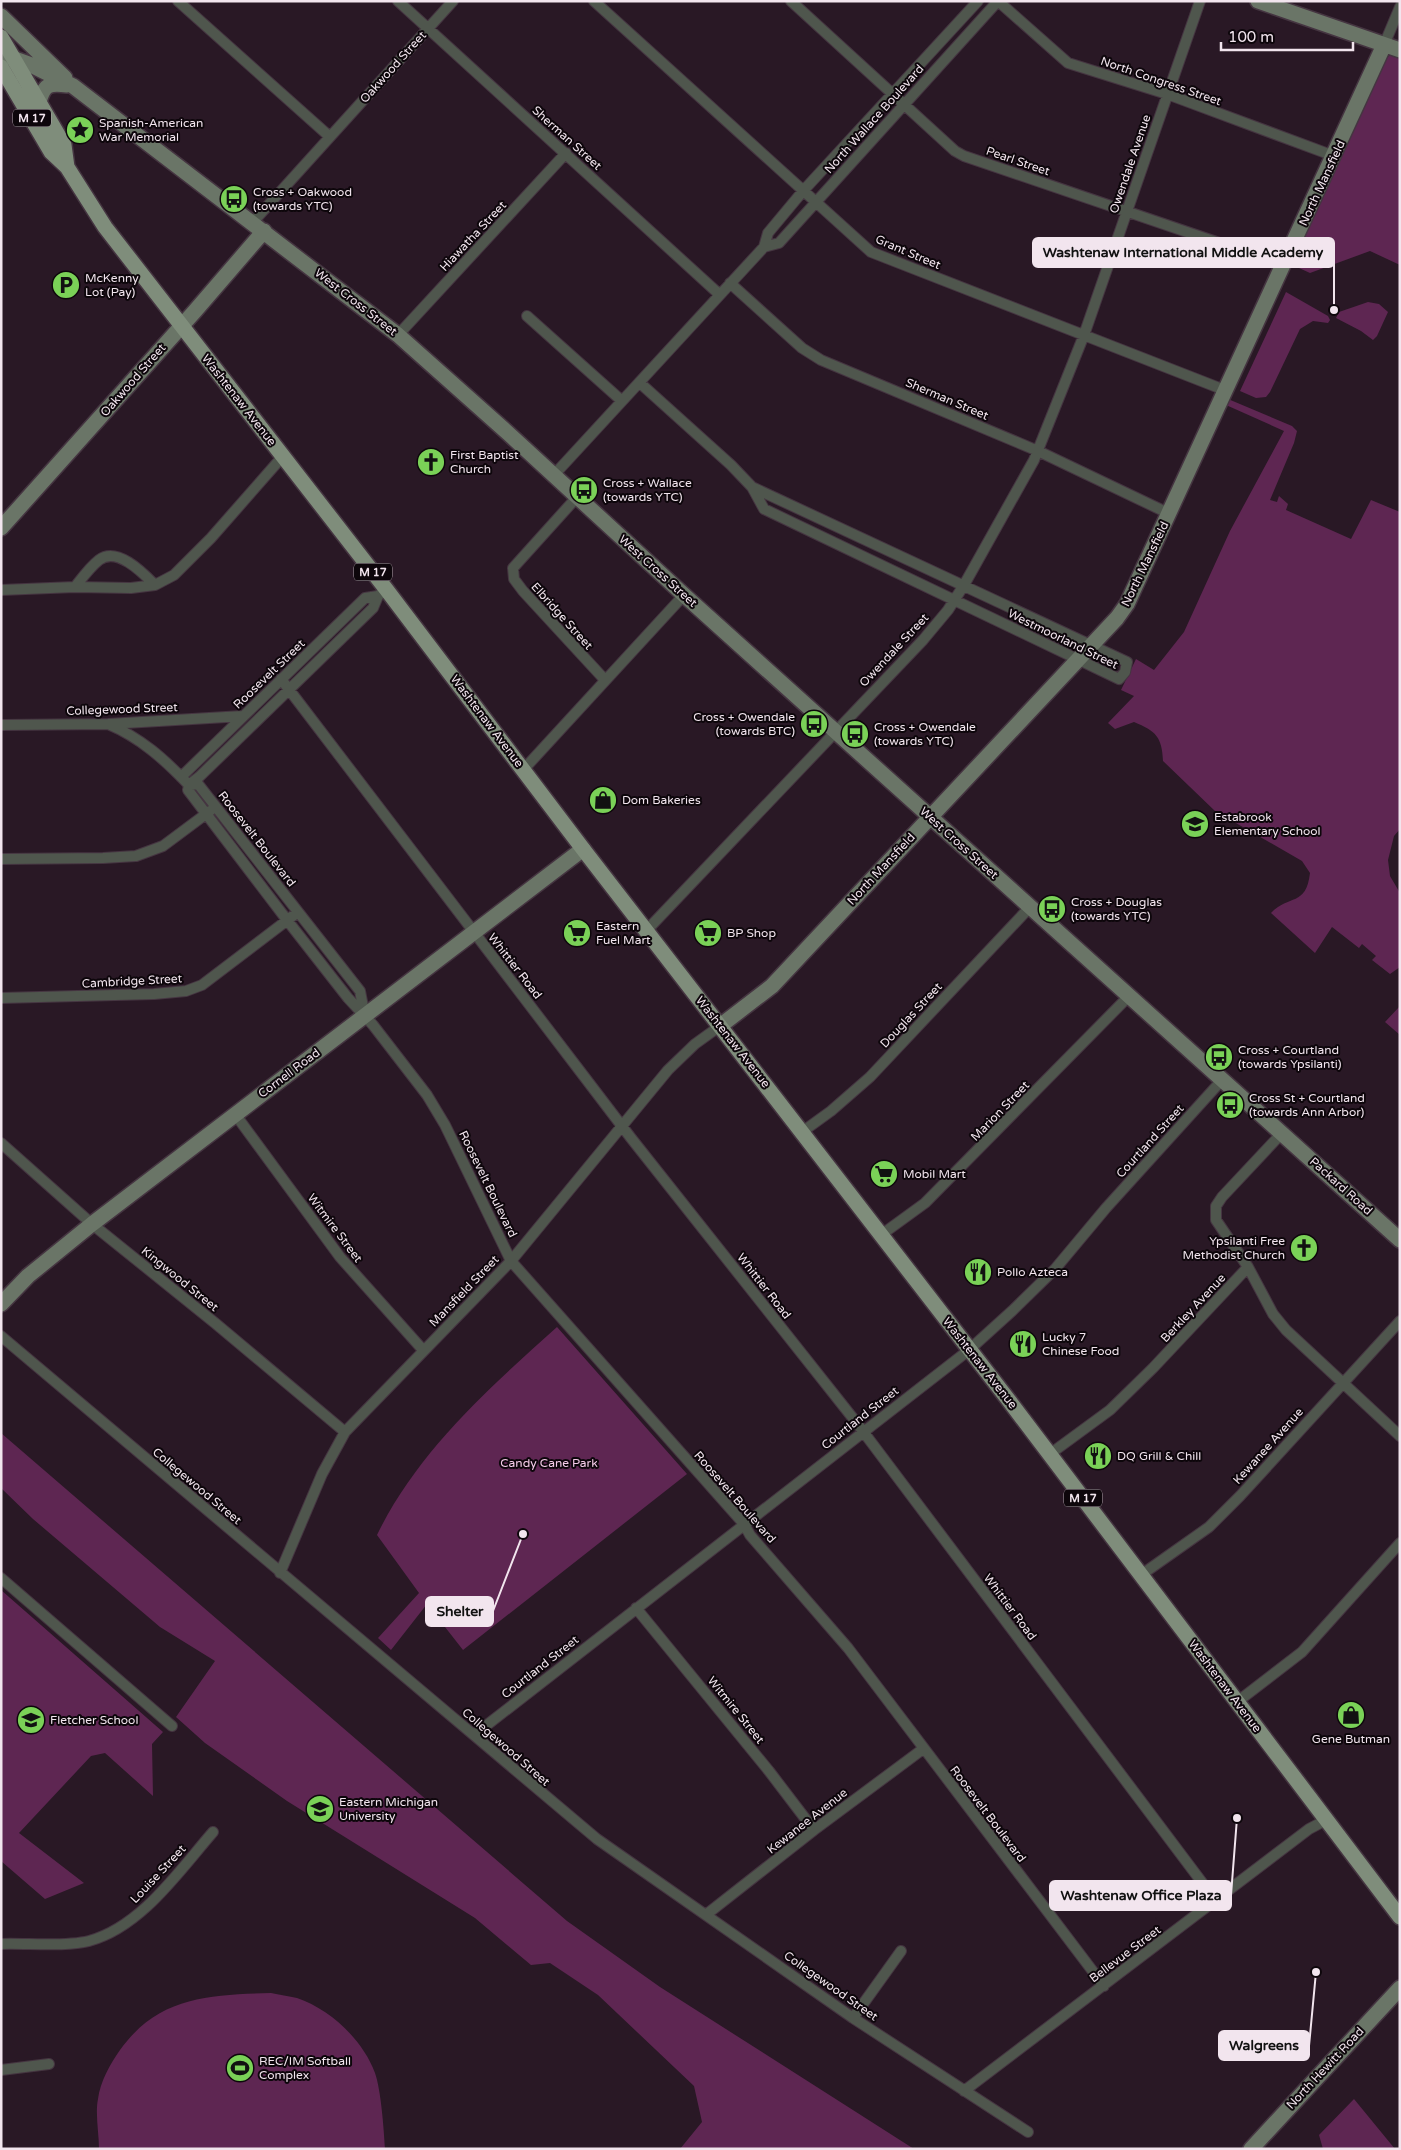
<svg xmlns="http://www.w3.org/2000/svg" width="1401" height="2150" viewBox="0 0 1401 2150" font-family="'Varela Round',sans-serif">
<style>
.green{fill:#5e2652}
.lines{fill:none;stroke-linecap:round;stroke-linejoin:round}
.street-casing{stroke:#453541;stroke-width:12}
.secondary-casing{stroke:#453541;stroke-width:18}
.primary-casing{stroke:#453541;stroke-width:18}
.street{stroke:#4f564d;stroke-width:10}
.secondary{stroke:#6a7567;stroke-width:15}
.primary{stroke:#7f8d7b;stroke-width:15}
.labels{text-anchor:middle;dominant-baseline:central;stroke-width:4;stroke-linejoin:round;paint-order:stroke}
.shield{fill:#0d060b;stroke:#ada2aa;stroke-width:1}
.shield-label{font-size:11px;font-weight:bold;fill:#f2e5ee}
.street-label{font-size:12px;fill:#f2e5ee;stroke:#0d060b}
.poi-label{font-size:12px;fill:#f2e5ee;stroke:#0d060b;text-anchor:start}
.park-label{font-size:12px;fill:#f5cce9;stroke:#0d060b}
.leader{fill:none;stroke:#f2e5ee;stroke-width:2}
.callout-dot{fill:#f2e5ee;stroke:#0d060b;stroke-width:2}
.callout{fill:#f2e5ee;stroke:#f2e5ee;stroke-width:2}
.callout-label{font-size:14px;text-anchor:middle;font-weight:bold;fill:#111}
</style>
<rect width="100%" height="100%" fill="#291825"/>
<!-- green -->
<path class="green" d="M1391 55 1400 57V265L1370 251 1310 273 1299 268 1295 259 1385 58Z
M1286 292 1328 316 1330 320 1328 323 1313 321 1300 329 1270 392 1266 397 1256 398 1240 391Z
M1368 302 1379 304 1388 312 1377 336 1373 340 1361 331 1336 318 1339 312Z
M1228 399 1292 426 1297 431 1294 443 1270 500 1277 502 1279 496 1288 504 1286 510 1351 539 1371 500 1400 512V829L1394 836 1388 860 1390 876 1400 893V967L1390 974 1372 960 1376 956 1362 944 1359 948 1332 927 1315 953 1271 913C1289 894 1306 907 1310 873L1302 861 1215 811 1163 761C1162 737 1156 731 1134 722L1115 729 1108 723 1134 696 1121 690 1136 659 1154 670 1184 632 1230 531 1284 431 1226 405Z
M1400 1006V1035L1385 1022Z
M557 1327 687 1474 463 1650 427 1604 391 1650 378 1638 419 1593 377 1535C417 1452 489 1388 557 1327Z
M1 1433 567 1921 660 1987 914 2149H680L702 2122 694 2086 598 1995 550 1963 531 1965 475 1918 287 1801 205 1743 176 1717 215 1661 160 1627 33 1519 1 1488Z
M1 1590 163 1732 152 1744 153 1796 105 1753 91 1756 19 1833 84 1883 45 1899 1 1861Z
M271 1993C279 1995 289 1996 297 1998 330 2009 363 2040 375 2073 381 2090 384 2130 385 2149H99C99 2133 95 2114 98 2099 100 2082 110 2064 120 2050 159 1996 209 1995 271 1993Z
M1354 2099 1395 2149H1323L1319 2135Z"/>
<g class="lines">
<defs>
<path id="street" d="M178 1 329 136
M398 1 719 294
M594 1 871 252 1227 391
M791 1 955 151 964 156 1284 265
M998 1 1068 63 1167 94 1334 156
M1384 45 1400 7
M253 222 453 1
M764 247 779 243 998 1
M730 283 802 348 821 360 1038 451 1170 514
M527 316 622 401
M398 335 566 153
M640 383 731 465 752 487
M553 476 764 247 768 233 803 191 978 1
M752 487 1127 662 1125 672 1119 679 764 509Z
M577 497 513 568 514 579 523 591 605 680
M75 587C82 578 90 567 99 560 117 546 143 573 155 585
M1 590 75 587 131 588 155 585 174 575 211 538 283 456
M281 679 631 1138 856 1422 1216 1901
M108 724C141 738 164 759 189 785L188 790 287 920 348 998 373 1025 427 1095 445 1125 511 1261 744 1524 750 1535 848 1648 1104 1986
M1 725 108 724 243 716
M524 769 684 595
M181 777 365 598 378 596
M190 784 199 777 373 608 378 596 386 589
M189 785 198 784 360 991 364 1012
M1 859 103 858 136 856 163 846 210 811
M647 930 923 640 948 610 964 585 1034 460 1084 335 1200 1
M1 998 154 994 186 991 202 985 298 912
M235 1114 340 1257 423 1350
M802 1132 831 1111 870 1077 1030 907
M1282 1133 1222 1197 1216 1206V1220L1248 1267 1273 1314 1286 1330 1400 1436
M1 1143 92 1224 215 1323 345 1432
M881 1235 925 1203 1129 996
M1 1336 597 1839 853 2018 1028 2132
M1050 1454 1110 1410 1153 1368 1248 1267
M280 1573 322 1474 345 1432 511 1261 668 1070 695 1044 720 1026
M1141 1575 1209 1527 1240 1496 1400 1321
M1 1578 172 1726
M636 1608 769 1771 814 1830
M1237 1702 1302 1652 1400 1543
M474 1735 969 1350 1012 1311 1055 1269 1106 1208 1222 1080
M707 1914 814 1830 923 1749
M1 1944C26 1943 66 1947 89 1941 141 1927 179 1871 213 1832
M853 2018 901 1951
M1 2070 49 2064
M964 2091 1309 1829 1326 1820"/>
<path id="secondary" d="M1258 1 1400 50
M1 16 65 78
M1 54 29 64 73 86 398 335 509 434 684 595 1400 1240
M39 102C44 84 49 83 67 85
M1 528 195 311 264 231
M720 1026 772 986 1117 618 1127 604 1384 45
M1 1304 28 1276 92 1224 583 849
M1251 2149 1400 1988"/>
<path id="primary" d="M1 37 64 145 67 167
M1 67 51 152 67 167 105 227 386 589 583 849 1007 1398 1400 1917"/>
</defs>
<!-- street casing -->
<use href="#street" class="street-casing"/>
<!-- secondary casing -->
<use href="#secondary" class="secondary-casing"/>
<!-- primary casing -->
<use href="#primary" class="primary-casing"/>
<!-- street -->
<use href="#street" class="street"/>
<!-- secondary -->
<use href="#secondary" class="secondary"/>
<!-- primary -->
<use href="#primary" class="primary"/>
</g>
<!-- icons -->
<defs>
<symbol id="sight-disc" viewBox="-11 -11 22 22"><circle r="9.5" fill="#7ad157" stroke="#0d060b"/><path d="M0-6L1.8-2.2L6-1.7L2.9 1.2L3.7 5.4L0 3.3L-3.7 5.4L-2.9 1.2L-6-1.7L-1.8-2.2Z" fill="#111"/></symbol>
<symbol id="bus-disc" viewBox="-11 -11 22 22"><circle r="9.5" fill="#7ad157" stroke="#0d060b"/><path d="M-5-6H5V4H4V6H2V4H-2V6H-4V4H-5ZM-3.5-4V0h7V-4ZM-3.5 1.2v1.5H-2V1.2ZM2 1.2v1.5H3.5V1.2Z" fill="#111"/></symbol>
<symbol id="parking-disc" viewBox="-11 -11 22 22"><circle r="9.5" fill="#7ad157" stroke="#0d060b"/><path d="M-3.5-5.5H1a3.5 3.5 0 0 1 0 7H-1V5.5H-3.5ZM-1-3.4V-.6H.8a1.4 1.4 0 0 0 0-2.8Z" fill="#111"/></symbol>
<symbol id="church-disc" viewBox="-11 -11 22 22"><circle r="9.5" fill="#7ad157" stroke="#0d060b"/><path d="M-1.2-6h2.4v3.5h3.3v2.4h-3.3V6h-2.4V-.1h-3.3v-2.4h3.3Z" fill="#111"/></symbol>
<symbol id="shop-disc" viewBox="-11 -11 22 22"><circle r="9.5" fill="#7ad157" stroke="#0d060b"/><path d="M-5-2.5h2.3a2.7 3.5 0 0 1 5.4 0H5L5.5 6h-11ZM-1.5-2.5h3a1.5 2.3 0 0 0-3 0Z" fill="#111"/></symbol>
<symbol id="school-disc" viewBox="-11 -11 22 22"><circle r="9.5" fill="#7ad157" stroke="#0d060b"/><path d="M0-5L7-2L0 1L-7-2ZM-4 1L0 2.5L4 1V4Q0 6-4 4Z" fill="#111"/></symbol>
<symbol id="supermarket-disc" viewBox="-11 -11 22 22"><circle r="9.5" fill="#7ad157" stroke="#0d060b"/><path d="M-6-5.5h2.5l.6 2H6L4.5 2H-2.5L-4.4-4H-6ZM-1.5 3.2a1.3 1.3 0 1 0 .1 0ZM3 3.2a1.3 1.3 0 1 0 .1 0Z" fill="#111"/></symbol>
<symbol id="restaurant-disc" viewBox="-11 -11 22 22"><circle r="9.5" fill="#7ad157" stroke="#0d060b"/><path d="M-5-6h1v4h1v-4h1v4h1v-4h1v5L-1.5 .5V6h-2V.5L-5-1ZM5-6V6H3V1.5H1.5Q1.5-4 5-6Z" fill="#111"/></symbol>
<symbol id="university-disc" viewBox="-11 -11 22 22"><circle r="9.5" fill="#7ad157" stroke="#0d060b"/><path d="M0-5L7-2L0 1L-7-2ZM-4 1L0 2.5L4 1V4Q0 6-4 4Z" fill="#111"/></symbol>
<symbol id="stadium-disc" viewBox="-11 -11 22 22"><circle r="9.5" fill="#7ad157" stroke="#0d060b"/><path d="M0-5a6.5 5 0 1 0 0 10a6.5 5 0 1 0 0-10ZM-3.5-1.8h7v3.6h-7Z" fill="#111"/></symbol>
</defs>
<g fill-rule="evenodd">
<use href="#sight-disc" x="64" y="114" width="32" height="32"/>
<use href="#bus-disc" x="218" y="183" width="32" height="32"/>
<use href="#parking-disc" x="50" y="269" width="32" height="32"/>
<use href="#church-disc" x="415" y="446" width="32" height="32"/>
<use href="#bus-disc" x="568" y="474" width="32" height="32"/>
<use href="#bus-disc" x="798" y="708" width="32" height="32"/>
<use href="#bus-disc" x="839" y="718" width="32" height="32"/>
<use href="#shop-disc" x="587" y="784" width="32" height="32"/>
<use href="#school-disc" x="1179" y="808" width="32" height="32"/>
<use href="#bus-disc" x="1036" y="893" width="32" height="32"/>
<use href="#supermarket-disc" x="561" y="917" width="32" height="32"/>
<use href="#supermarket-disc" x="692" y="917" width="32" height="32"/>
<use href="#bus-disc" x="1203" y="1041" width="32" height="32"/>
<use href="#bus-disc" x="1214" y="1089" width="32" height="32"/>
<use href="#supermarket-disc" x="868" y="1158" width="32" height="32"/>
<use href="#church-disc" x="1288" y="1232" width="32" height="32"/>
<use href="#restaurant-disc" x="962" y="1256" width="32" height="32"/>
<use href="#restaurant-disc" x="1007" y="1328" width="32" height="32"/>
<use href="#restaurant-disc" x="1082" y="1440" width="32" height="32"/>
<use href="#shop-disc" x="1335" y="1699" width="32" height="32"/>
<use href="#school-disc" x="15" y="1704" width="32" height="32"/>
<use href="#university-disc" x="304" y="1793" width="32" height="32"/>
<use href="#stadium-disc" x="224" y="2052" width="32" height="32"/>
</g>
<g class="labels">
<!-- shield labels -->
<g class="shield">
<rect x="13" y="109.5" width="38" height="17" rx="4"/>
<rect x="354" y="563.5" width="38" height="17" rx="4"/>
<rect x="1064" y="1489.5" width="38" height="17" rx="4"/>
</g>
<g class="shield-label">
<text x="32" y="118">M 17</text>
<text x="373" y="572">M 17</text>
<text x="1083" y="1498">M 17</text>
</g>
<!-- street labels -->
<g class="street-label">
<text transform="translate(393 67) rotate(-48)">Oakwood Street</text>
<text transform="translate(1161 81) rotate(19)">North Congress Street</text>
<text transform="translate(874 119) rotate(-48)">North Wallace Boulevard</text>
<text transform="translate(567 138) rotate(42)">Sherman Street</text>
<text transform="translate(1018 161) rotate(19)">Pearl Street</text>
<text transform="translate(1130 164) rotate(-71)">Owendale Avenue</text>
<text transform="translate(1322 183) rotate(-65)">North Mansfield</text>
<text transform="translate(473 236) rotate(-47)">Hiawatha Street</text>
<text transform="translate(908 252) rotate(23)">Grant Street</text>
<text transform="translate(356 302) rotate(38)">West Cross Street</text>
<text transform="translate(133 380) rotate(-49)">Oakwood Street</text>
<text transform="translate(947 399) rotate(23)">Sherman Street</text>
<text transform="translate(239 400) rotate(52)">Washtenaw Avenue</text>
<text transform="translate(1145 564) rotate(-64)">North Mansfield</text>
<text transform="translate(658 571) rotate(42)">West Cross Street</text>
<text transform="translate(562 616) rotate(48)">Elbridge Street</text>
<text transform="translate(1063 639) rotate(26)">Westmoorland Street</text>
<text transform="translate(894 650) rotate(-47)">Owendale Street</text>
<text transform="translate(269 674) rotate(-44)">Roosevelt Street</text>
<text transform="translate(122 709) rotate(-2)">Collegewood Street</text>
<text transform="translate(487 721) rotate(53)">Washtenaw Avenue</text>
<text transform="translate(257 839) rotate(52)">Roosevelt Boulevard</text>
<text transform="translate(959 843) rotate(42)">West Cross Street</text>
<text transform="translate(881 869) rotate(-47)">North Mansfield</text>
<text transform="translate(515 966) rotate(52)">Whittier Road</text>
<text transform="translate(132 981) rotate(-3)">Cambridge Street</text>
<text transform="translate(911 1015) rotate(-47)">Douglas Street</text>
<text transform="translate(733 1042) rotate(52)">Washtenaw Avenue</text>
<text transform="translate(289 1073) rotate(-37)">Cornell Road</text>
<text transform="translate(1000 1111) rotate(-46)">Marion Street</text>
<text transform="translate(1150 1141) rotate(-48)">Courtland Street</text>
<text transform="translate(488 1184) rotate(64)">Roosevelt Boulevard</text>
<text transform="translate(1341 1186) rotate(42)">Packard Road</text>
<text transform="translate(335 1228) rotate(53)">Witmire Street</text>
<text transform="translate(180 1279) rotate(39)">Kingwood Street</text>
<text transform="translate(764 1286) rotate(52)">Whittier Road</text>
<text transform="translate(464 1291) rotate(-46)">Mansfield Street</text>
<text transform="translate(1193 1308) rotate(-47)">Berkley Avenue</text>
<text transform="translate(980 1363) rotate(52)">Washtenaw Avenue</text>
<text transform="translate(860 1418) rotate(-38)">Courtland Street</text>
<text transform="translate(1268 1446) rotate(-48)">Kewanee Avenue</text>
<text transform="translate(197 1486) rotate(40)">Collegewood Street</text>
<text transform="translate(735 1497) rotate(49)">Roosevelt Boulevard</text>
<text transform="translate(1010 1607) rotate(53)">Whittier Road</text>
<text transform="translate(540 1667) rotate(-38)">Courtland Street</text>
<text transform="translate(1225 1686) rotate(53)">Washtenaw Avenue</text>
<text transform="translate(736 1710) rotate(51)">Witmire Street</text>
<text transform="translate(506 1747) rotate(41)">Collegewood Street</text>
<text transform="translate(988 1814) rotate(53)">Roosevelt Boulevard</text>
<text transform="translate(807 1821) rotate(-38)">Kewanee Avenue</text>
<text transform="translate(158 1874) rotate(-47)">Louise Street</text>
<text transform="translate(1125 1954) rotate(-37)">Bellevue Street</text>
<text transform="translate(831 1986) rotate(35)">Collegewood Street</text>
<text transform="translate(1325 2068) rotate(-47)">North Hewitt Road</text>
</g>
<!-- poi labels -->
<g class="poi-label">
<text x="99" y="123">Spanish-American<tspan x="99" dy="14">War Memorial</tspan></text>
<text x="253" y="192">Cross + Oakwood<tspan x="253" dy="14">(towards YTC)</tspan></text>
<text x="85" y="278">McKenny<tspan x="85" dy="14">Lot (Pay)</tspan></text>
<text x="450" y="455">First Baptist<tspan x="450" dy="14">Church</tspan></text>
<text x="603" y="483">Cross + Wallace<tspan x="603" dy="14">(towards YTC)</tspan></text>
<text x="795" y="717" text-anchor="end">Cross + Owendale<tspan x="795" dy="14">(towards BTC)</tspan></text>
<text x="874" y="727">Cross + Owendale<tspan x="874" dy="14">(towards YTC)</tspan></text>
<text x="622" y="800">Dom Bakeries</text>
<text x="1214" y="817">Estabrook<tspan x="1214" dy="14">Elementary School</tspan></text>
<text x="1071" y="902">Cross + Douglas<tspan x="1071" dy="14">(towards YTC)</tspan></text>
<text x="596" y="926">Eastern<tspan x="596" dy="14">Fuel Mart</tspan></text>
<text x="727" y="933">BP Shop</text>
<text x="1238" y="1050">Cross + Courtland<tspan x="1238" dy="14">(towards Ypsilanti)</tspan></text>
<text x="1249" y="1098">Cross St + Courtland<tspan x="1249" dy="14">(towards Ann Arbor)</tspan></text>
<text x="903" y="1174">Mobil Mart</text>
<text x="1285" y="1241" text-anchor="end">Ypsilanti Free<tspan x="1285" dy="14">Methodist Church</tspan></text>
<text x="997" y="1272">Pollo Azteca</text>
<text x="1042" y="1337">Lucky 7<tspan x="1042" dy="14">Chinese Food</tspan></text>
<text x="1117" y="1456">DQ Grill &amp; Chill</text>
<text x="50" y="1720">Fletcher School</text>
<text x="1351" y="1739" text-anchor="middle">Gene Butman</text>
<text x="339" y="1802">Eastern Michigan<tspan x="339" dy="14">University</tspan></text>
<text x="259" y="2061">REC/IM Softball<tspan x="259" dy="14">Complex</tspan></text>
</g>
<!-- park labels -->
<g class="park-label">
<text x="549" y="1463">Candy Cane Park</text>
</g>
</g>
<!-- callouts -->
<path class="leader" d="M1334 310L1334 252M523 1534L493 1611M1237 1818L1231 1895M1316 1972L1309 2046"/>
<g class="callout-dot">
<circle cx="1334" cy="310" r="5"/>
<circle cx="523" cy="1534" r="5"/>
<circle cx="1237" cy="1818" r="5"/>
<circle cx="1316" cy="1972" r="5"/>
</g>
<g class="callout">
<rect x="1033" y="238" width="301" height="29" rx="5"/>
<rect x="426" y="1597" width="67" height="29" rx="5"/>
<rect x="1050" y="1881" width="181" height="29" rx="5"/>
<rect x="1219" y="2031" width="90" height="29" rx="5"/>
</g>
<g class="callout-label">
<text x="1183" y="257">Washtenaw International Middle Academy</text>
<text x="460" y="1616">Shelter</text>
<text x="1141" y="1900">Washtenaw Office Plaza</text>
<text x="1264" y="2050">Walgreens</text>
</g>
<!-- border -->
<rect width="1401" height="2150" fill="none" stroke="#f2e5ee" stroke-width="5"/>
<!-- scale -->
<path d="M1221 42v8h132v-8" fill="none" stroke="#f2e5ee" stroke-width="2.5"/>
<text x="1228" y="42" font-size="15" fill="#f2e5ee" stroke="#0d060b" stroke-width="4" paint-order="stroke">100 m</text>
</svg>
